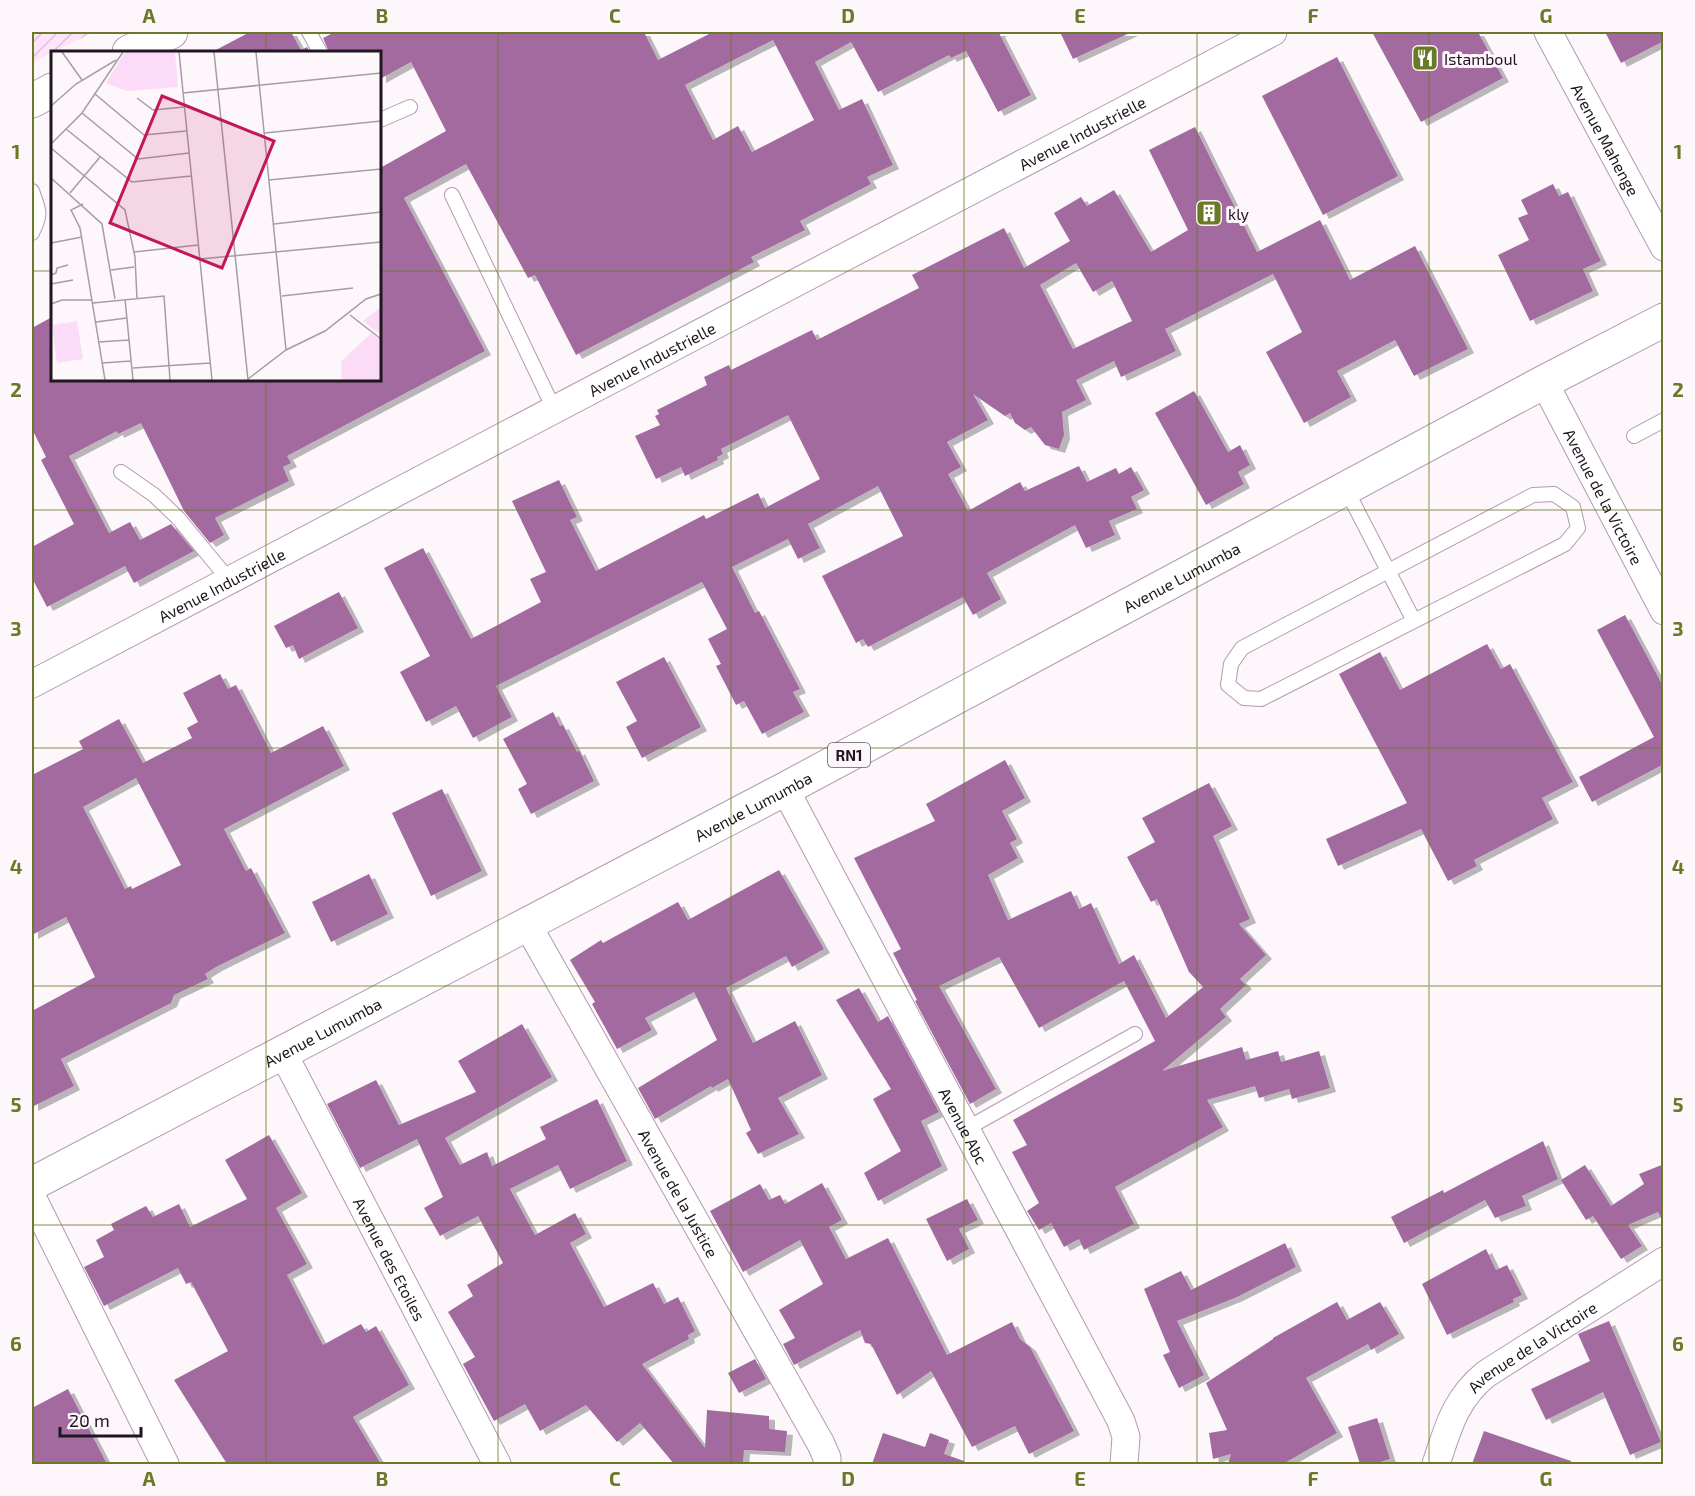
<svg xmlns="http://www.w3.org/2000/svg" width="1695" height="1496" viewBox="0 0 1695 1496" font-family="'Exo 2',sans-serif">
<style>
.industrial{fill:url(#industrial-furrows)}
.building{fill:#a36ba0;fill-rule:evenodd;filter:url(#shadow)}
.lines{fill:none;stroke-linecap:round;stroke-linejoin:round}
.lane-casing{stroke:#b499b1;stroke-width:16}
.street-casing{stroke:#b499b1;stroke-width:29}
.secondary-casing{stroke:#b499b1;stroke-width:35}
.highway-casing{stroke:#b499b1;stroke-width:35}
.lane{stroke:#fff;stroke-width:14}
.street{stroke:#fff;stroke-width:27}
.secondary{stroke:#fff;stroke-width:33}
.highway{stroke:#fff;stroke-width:33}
.grid{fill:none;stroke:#6a7926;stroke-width:1.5;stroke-opacity:0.55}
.labels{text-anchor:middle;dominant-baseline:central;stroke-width:6;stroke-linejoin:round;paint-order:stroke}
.shield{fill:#fdf7fc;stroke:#625a62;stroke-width:1.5}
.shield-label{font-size:15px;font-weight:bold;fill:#201620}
.poi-label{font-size:16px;fill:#201620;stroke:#fdf7fc;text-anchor:start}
.street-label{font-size:16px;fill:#201620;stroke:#fdf7fc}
.inset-road{fill:none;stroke:#a59da4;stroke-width:1.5}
.view{fill:#c2185b;fill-opacity:0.15;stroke:#c2185b;stroke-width:3}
.inset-edge{fill:none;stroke:#201620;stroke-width:3}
.neatline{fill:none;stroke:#6a7926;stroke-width:2}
.grid-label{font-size:20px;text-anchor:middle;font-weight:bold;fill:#6a7926}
</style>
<defs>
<pattern id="industrial-furrows" width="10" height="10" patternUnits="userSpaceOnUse" patternTransform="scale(1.5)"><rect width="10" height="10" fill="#ffe3fc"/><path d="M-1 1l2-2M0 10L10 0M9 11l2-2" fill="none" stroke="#dac2d8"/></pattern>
<filter id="shadow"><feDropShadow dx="6" dy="4" stdDeviation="0" flood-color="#0004"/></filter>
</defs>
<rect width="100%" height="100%" fill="#fdf7fc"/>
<!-- industrial -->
<path class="industrial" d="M32 32H94L32 63Z"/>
<!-- building -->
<path class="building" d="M250 32H291L301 50 307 47 310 52H212Z
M335 32H644L658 60 713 32H1002L999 33 1031 95 998 112 966 51 951 58 949 55 878 92 851 42 815 62 839 110 862 99 893 165 867 177 871 184 800 221 805 230 751 257 754 262 576 355 535 275 528 278 466 164 404 198 485 351 287 456 291 463 283 467 289 481 215 518 224 535 210 543 184 511 141 423 118 434 117 431 69 456 109 533 130 522 140 540 171 524 194 551 134 583 125 566 47 607 32 578V547L74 524 41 460 46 457 32 429V328L52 317V380H380V168L446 131 411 62 380 79V52H329L323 38ZM773 40 814 120 752 152 738 126 713 140 685 85Z
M1060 32H1132L1073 59Z
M1372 32H1478L1503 78 1421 122Z
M1605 32H1664V41L1621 63Z
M1337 57 1398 176 1323 215 1262 96Z
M1195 127 1257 252 1320 220 1350 280 1415 246 1468 349 1414 376 1395 340 1337 371 1351 397 1304 423 1266 352 1302 332 1273 274 1165 329 1176 351 1121 377 1114 361 1076 380 1086 400 1062 412 1064 435 1059 449 1045 445 1031 427 1025 430 1015 423 1010 413 1005 416 973 394 988 420 947 442 961 467 948 474 968 511 1020 482 1025 491 1079 466 1087 482 1116 468 1119 474 1131 467 1144 490 1131 497 1137 509 1109 521 1115 535 1086 548 1075 525 987 573 1001 599 973 615 963 597 868 647 863 639 856 643 822 576 903 536 878 486 808 524 820 548 798 559 788 539 732 567 755 613 759 611 800 689 793 692 804 712 762 734 744 701 736 705 716 666 721 664 708 639 727 629 702 582 496 686 512 717 473 738 456 706 426 722 400 672 430 656 384 568 423 548 471 639 541 602 530 579 546 572 512 501 559 480 577 517 570 520 596 571 704 515 706 519 758 493 765 508 820 479 788 415 721 449 723 454 717 457 718 460 685 476 681 467 656 479 635 436 660 425 655 416 659 414 657 410 707 385 704 377 729 365 731 370 812 330 817 340 919 288 912 275 1004 228 1024 268 1070 241 1054 213 1081 197 1087 206 1114 190 1151 252 1188 230 1149 150ZM1076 263 1093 292 1112 281 1132 321 1073 349 1040 285Z
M1553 184 1559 196 1568 192 1601 261 1583 269 1593 291 1530 321 1498 255 1529 240 1518 218 1528 214 1521 200Z
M1194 391 1228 452 1240 445 1250 465 1238 472 1244 484 1206 505 1155 413Z
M339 592 358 628 299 659 293 645 286 648 274 626Z
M1625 615 1664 688V764L1592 802 1579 777 1654 737 1597 630Z
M1487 644 1501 669 1510 664 1573 782 1542 798 1553 819 1474 860 1477 866 1448 881 1421 829 1338 866 1326 839 1407 803 1339 674 1380 652 1400 690Z
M664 657 701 727 642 758 626 727 637 721 616 682Z
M220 674 228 689 236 685 271 753 323 726 344 766 224 829 246 871 251 868 285 933 216 967 205 974 208 979 174 995 171 1003 61 1059 74 1086 32 1107V1011L95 977 66 917 32 935V775L83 749 79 741 119 719 143 763 192 738 187 728 198 722 183 693ZM136 778 181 865 132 889 131 886 125 889 83 807Z
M553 712 560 726 563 725 577 752 579 750 594 781 531 814 518 789 527 784 503 739Z
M1005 760 1025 798 1002 811 1017 839 1010 843 1018 858 988 875 1008 920 1071 891 1079 909 1091 903 1119 964 1134 955 1166 1018 1203 987 1189 972 1157 899 1151 902 1127 857 1155 842 1142 818 1209 783 1232 826 1213 836 1250 919 1239 924 1266 955 1240 979 1246 985 1220 1009 1226 1017 1162 1071 1242 1047 1246 1060 1278 1051 1281 1062 1319 1051 1330 1088 1292 1099 1289 1089 1259 1098 1255 1086 1207 1100 1223 1127 1115 1187 1134 1224 1084 1250 1079 1239 1064 1247 1051 1223 1039 1230 1029 1214 1027 1211 1039 1203 1012 1152 1027 1145 1013 1120 1155 1041 1124 981 1039 1028 999 957 939 986 996 1089 970 1104 915 1001 917 1000 893 953 901 949 854 858 935 821 926 804Z
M442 789 482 871 431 896 392 813Z
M779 870 824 949 792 967 786 956 726 988 753 1043 795 1021 822 1075 778 1098 799 1134 758 1154 746 1133 751 1130 728 1079 712 1088 711 1086 655 1119 638 1088 717 1040 694 992 645 1018 652 1030 617 1049 592 1004 595 1002 570 960 601 940 603 943 678 902 688 920Z
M369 874 388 914 331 942 312 902Z
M859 988 878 1022 888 1016 939 1112 921 1121 942 1166 878 1201 864 1173 901 1151 873 1099 891 1089 836 1000Z
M522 1024 552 1077 445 1138 460 1165 487 1152 492 1166 546 1139 540 1127 597 1099 627 1161 570 1189 558 1165 510 1189 535 1235 575 1213 586 1234 570 1243 604 1307 653 1283 664 1304 678 1297 695 1331 688 1335 689 1339 642 1364 705 1448 707 1410 769 1416V1429L787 1431 785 1452 744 1450 743 1464H674L640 1423 617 1442 586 1405 540 1431 525 1404 494 1421 463 1364 475 1357 448 1312 473 1296 467 1285 503 1263 478 1216 440 1236 424 1208 443 1197 417 1139 360 1168 327 1104 376 1080 399 1125 476 1092 458 1061Z
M269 1135 302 1193 276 1208 307 1264 287 1275 323 1345 361 1324 366 1332 376 1326 409 1385 353 1417 381 1464H227L174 1380 228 1351 191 1282 186 1284 178 1268 104 1306 84 1267 104 1257 96 1240 114 1230 111 1224 146 1206 153 1217 179 1204 190 1227 247 1199 225 1160Z
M1543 1141 1558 1179 1522 1196 1526 1206 1495 1218 1485 1200 1404 1243 1391 1217 1443 1190 1444 1193Z
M1664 1164V1224L1658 1212 1628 1225 1642 1246 1621 1259 1593 1216 1586 1220 1561 1180 1585 1165 1611 1206 1644 1184 1639 1174Z
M822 1183 842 1220 829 1227 846 1259 888 1238 947 1355 1012 1322 1020 1339 1030 1347 1074 1431 1029 1454 1015 1426 972 1447 931 1371 897 1395 871 1344 865 1343 860 1330 794 1365 783 1344 795 1338 779 1310 823 1284 800 1240 743 1272 710 1211 760 1184 769 1200 780 1195 785 1204Z
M967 1199 978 1220 959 1229 969 1249 947 1261 926 1219Z
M1285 1243 1296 1267 1237 1297 1177 1321 1204 1375 1179 1388 1163 1355 1170 1352 1144 1289 1181 1271 1191 1290Z
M1486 1249 1496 1270 1507 1265 1522 1295 1513 1299 1514 1302 1447 1335 1422 1284Z
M1337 1302 1347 1320 1380 1302 1399 1334 1371 1350 1368 1344 1306 1378 1337 1433 1283 1464H1228L1231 1454 1213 1459 1209 1433 1227 1430 1206 1383 1273 1339V1338Z
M1609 1321 1661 1442 1630 1455 1603 1392 1546 1420 1531 1389 1590 1361 1578 1334Z
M755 1359 766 1379 739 1393 728 1373Z
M68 1389 107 1464H32V1408Z
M1377 1418 1390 1459 1373 1464H1360L1348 1427Z
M1484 1431 1571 1461V1464H1472Z
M883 1433 925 1447 930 1433 949 1440 944 1454 964 1461V1464H872Z"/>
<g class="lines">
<defs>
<path id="lane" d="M309 32 320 52
M380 120 410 107
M32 191C39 211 42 213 32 233
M452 195 554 409
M1634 436 1664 420
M121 472 154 495 178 518 229 580
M1346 489 1414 621
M1554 494 1573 507 1578 528 1565 544 1261 699 1244 698 1228 685 1231 664 1242 648 1533 495Z
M966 1129 1135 1034"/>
<g id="street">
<path id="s1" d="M1548 32 1664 247"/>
<path id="s2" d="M1544 382 1664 611"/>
<path id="s3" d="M32 684 1273 32"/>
<path id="s4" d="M785 789 1121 1421 1126 1437 1124 1464"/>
<path id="s5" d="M527 924 821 1444 827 1458V1464"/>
<path id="s6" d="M283 1053 497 1464"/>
<path d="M32 1197 165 1464"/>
<path id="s7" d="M1436 1464C1448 1428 1455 1399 1486 1374L1664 1261"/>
</g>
<path id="secondary" d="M129 52 171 32
M32 101 52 90"/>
<g id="highway">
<path id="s8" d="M32 1184 785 789 1544 382 1664 320"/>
</g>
</defs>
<!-- lane casing -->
<use href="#lane" class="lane-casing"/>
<!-- street casing -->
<use href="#street" class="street-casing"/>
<!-- secondary casing -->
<use href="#secondary" class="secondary-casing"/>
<!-- highway casing -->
<use href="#highway" class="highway-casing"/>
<!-- lane -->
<use href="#lane" class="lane"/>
<!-- street -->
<use href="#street" class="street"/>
<!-- secondary -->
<use href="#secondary" class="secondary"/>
<!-- highway -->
<use href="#highway" class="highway"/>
</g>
<!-- grid -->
<path class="grid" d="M266 32V52M498 32V1464M731 32V1464M964 32V1464M1197 32V1464M1429 32V1464M32 271H52M380 271H1664M266 380V1464M32 510H1664M32 748H1664M32 986H1664M32 1225H1664"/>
<!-- icons -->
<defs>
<symbol id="restaurant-square" viewBox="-11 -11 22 22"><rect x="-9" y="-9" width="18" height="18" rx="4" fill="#6a7926" stroke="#fdf7fc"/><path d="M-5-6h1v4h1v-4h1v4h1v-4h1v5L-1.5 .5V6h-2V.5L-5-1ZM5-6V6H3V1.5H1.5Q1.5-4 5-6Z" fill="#fff"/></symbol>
<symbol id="building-square" viewBox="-11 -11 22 22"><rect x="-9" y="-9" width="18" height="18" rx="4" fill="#6a7926" stroke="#fdf7fc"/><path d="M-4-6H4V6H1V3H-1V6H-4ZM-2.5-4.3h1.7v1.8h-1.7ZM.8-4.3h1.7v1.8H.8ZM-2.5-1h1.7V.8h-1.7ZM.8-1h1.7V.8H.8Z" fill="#fff"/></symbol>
</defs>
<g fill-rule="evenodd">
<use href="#restaurant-square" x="1410" y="43" width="30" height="30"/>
<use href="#building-square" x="1194" y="198" width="30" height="30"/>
</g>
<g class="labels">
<!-- shield labels -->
<rect class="shield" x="828" y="743" width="42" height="24" rx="4.5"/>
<g class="shield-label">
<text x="849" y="755">RN1</text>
</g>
<!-- poi labels -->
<g class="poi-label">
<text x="1444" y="58">Istamboul</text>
<text x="1228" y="213">kly</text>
</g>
<!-- street labels -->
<g class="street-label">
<text stroke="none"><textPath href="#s3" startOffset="1186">Avenue Industrielle</textPath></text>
<text stroke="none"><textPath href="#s1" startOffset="122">Avenue Mahenge</textPath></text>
<text stroke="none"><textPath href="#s3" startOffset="700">Avenue Industrielle</textPath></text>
<text stroke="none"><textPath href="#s2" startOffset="129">Avenue de la Victoire</textPath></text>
<text stroke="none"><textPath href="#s8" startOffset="1300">Avenue Lumumba</textPath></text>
<text stroke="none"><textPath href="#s3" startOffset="214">Avenue Industrielle</textPath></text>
<text stroke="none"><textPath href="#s8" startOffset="814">Avenue Lumumba</textPath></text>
<text stroke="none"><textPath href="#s8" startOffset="328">Avenue Lumumba</textPath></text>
<text stroke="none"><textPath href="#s4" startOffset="381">Avenue Abc</textPath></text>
<text stroke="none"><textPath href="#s5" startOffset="309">Avenue de la Justice</textPath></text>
<text stroke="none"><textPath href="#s6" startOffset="232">Avenue des Etoiles</textPath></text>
<text stroke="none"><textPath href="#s7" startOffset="158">Avenue de la Victoire</textPath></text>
</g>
</g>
<!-- overview -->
<g transform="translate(51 51)">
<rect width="330" height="330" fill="#fdf7fc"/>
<path d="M330 256V284L312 270ZM320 282 330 290V329H291L290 311Z" fill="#fbdbf8"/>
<path d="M74 1H124L127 36 76 40 55 32ZM26 270 32 308 6 312 1 274Z" fill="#fbdbf8"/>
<path class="inset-road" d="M11 1 31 29M128 1 161 329M163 1 197 329M205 1 235 299M132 42 330 22M44 43 93 84 135 80M86 47 102 59 133 56M0 55 25 33 65 9M31 62 87 108 138 102M15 78 81 131 140 125M214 82 330 70M0 93 31 62 72 1M0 97 74 159 84 206 86 248M0 127 51 173 64 248M218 129 330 118M19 142 49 106M32 153 20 159 29 177 54 329M223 173 330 161M0 192 31 186M83 201 147 194M149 208 330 191M60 219 83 216M0 224 5 222 6 217 17 214M0 233 22 229M231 245 302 237M74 248 82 329M42 252 113 245 119 329M0 253 11 249H41M299 264 330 288M45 271 76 267M48 291 78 289M51 312 80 310M82 317 159 312M197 328 235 299 274 280 315 248 330 243"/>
<path class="view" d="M111 45 223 90 171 217 59 172Z"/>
<rect width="330" height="330" class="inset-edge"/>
</g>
<!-- border -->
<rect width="1695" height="1496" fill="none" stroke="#fdf7fc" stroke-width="66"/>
<!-- scale -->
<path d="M60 1427v9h81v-9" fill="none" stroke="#201620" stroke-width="3"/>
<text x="69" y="1427" font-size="18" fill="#201620" stroke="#fdf7fc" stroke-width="4.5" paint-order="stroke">20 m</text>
<rect x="33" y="33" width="1629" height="1430" class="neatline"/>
<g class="grid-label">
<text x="149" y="23">A</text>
<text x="382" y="23">B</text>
<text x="615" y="23">C</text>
<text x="848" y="23">D</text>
<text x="1080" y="23">E</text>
<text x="1313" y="23">F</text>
<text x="1546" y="23">G</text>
<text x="16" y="159">1</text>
<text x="1678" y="159">1</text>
<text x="16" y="397">2</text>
<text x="1678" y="397">2</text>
<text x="16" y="636">3</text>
<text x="1678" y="636">3</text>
<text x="16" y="874">4</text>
<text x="1678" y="874">4</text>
<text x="16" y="1112">5</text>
<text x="1678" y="1112">5</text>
<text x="16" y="1351">6</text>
<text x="1678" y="1351">6</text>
<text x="149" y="1486">A</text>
<text x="382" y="1486">B</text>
<text x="615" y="1486">C</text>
<text x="848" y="1486">D</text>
<text x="1080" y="1486">E</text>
<text x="1313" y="1486">F</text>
<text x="1546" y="1486">G</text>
</g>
</svg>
